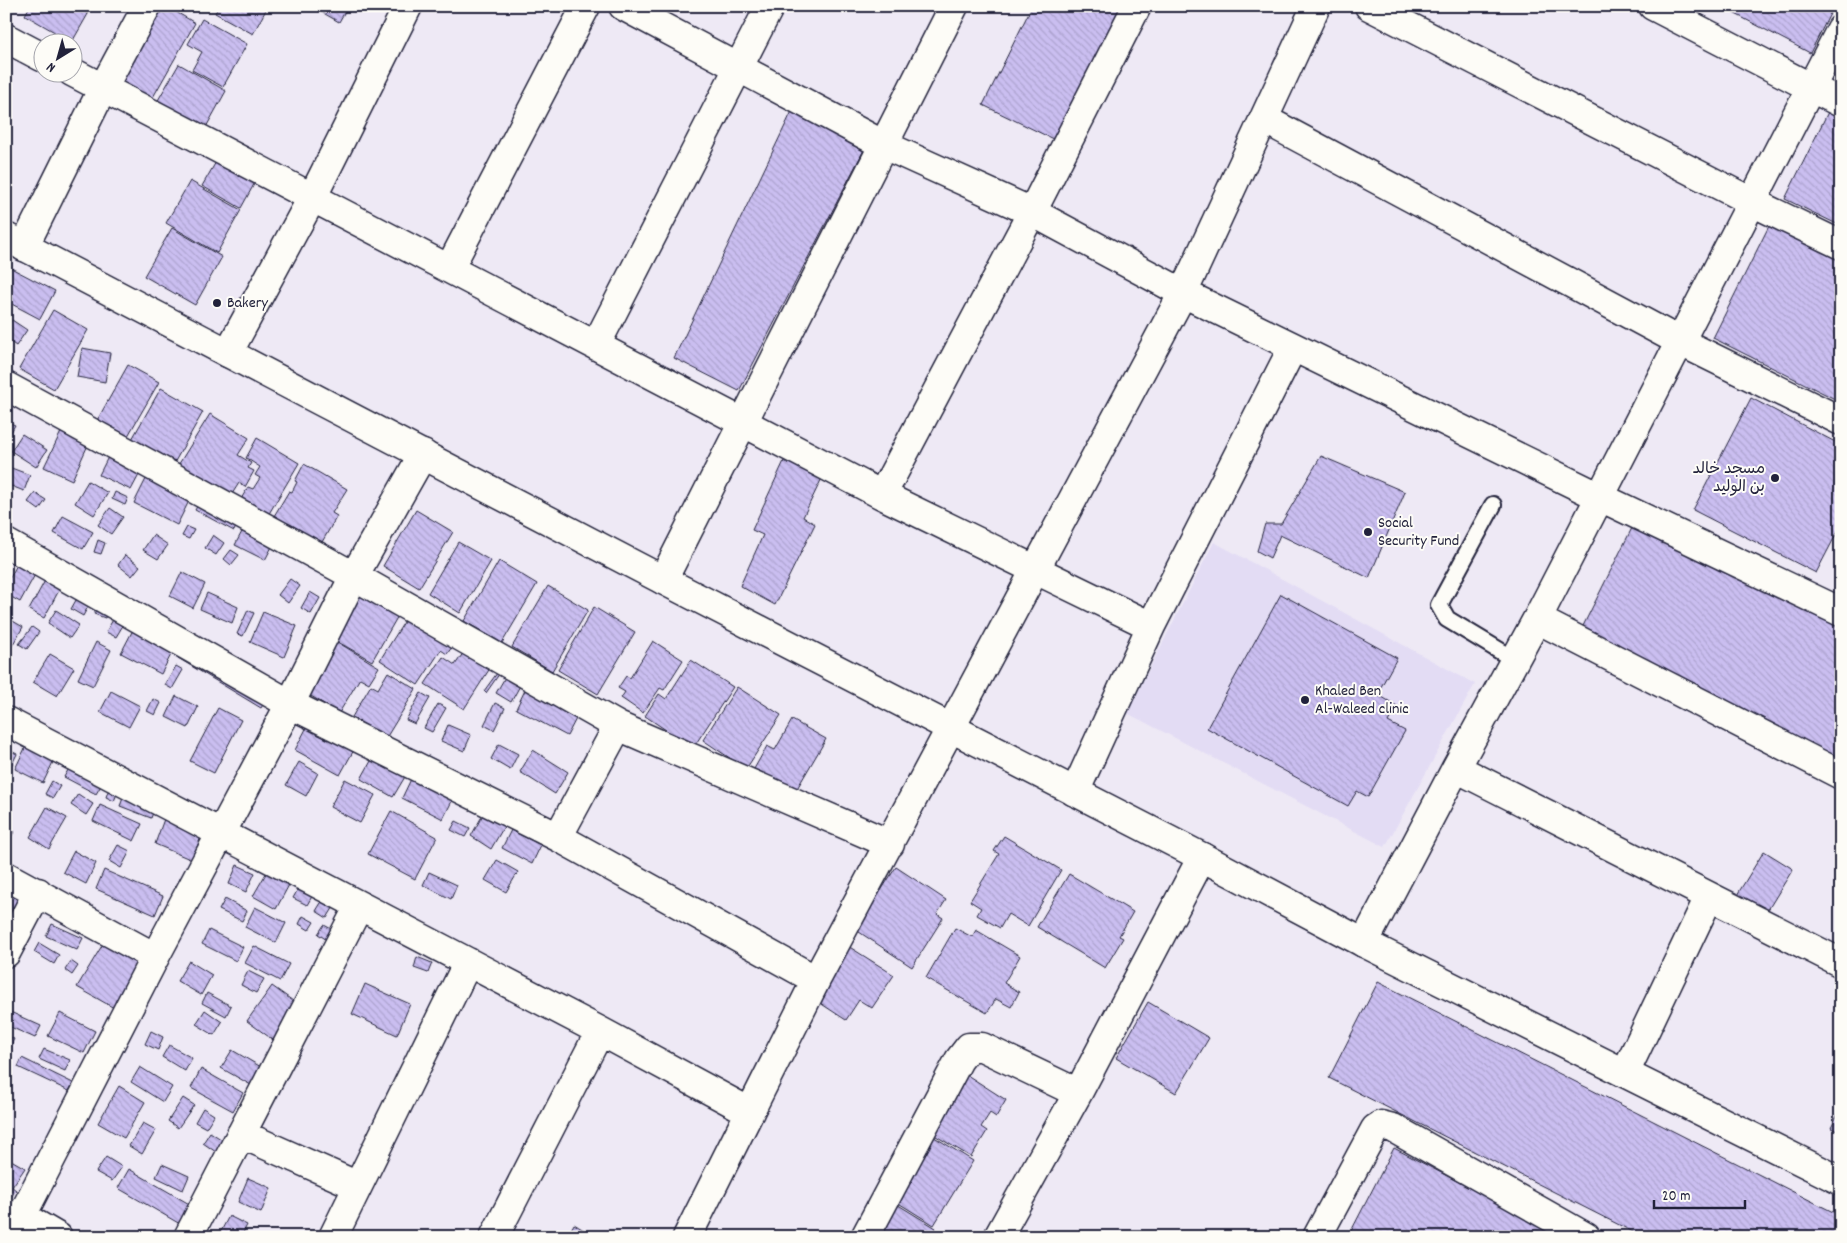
<svg xmlns="http://www.w3.org/2000/svg" width="1847" height="1243" viewBox="0 0 1847 1243" font-family="Dekko,'Playpen Sans Arabic',sans-serif">
<style>
.built{fill:#e3dcf4}
.building{fill:url(#building-back-hatch);stroke:#22223b}
.lines{fill:none;stroke-linecap:round;stroke-linejoin:round}
.lane-casing{stroke:#22223b;stroke-width:20}
.street-casing{stroke:#22223b;stroke-width:31}
.primary-casing{stroke:#22223b;stroke-width:31}
.lane{stroke:#fdfcf7;stroke-width:16}
.street{stroke:#fdfcf7;stroke-width:28}
.primary{stroke:#fdfcf7;stroke-width:28}
.poi-dot{fill:#22223b;stroke:#fdfcf7;stroke-width:2}
.labels{text-anchor:middle;dominant-baseline:central;stroke-width:4;stroke-linejoin:round;paint-order:stroke}
.poi-label{font-size:16px;fill:#22223b;stroke:#fdfcf7;text-anchor:start}
</style>
<defs>
<pattern id="building-back-hatch" width="6" height="6" patternUnits="userSpaceOnUse" patternTransform="scale(1.25)"><rect width="6" height="6" fill="#cabef0"/><path d="M-1 5l2 2M0 0l6 6M5-1l2 2" fill="none" stroke="#ada3cf"/></pattern>
</defs>
<rect width="100%" height="100%" fill="#eee9f5"/>
<filter id="ink" filterUnits="userSpaceOnUse"><feTurbulence type="fractalNoise" baseFrequency=".02" numOctaves="2"/><feDisplacementMap in="SourceGraphic" scale="10" xChannelSelector="R" yChannelSelector="G"/><feConvolveMatrix kernelMatrix="1 2 1 2 8 2 1 2 1" color-interpolation-filters="sRGB"/></filter>
<g filter="url(#ink)">
<!-- built -->
<path class="built" d="M1214 542 1475 684 1385 847 1127 713Z"/>
<!-- building -->
<path class="building" d="M30 6H75L88 14 72 42 25 15Z
M162 6H166L195 23 152 99 119 81Z
M219 6H268L253 34 215 13Z
M311 6H348L339 22Z
M1032 6H1125L1055 140 983 105Z
M1720 6H1834L1810 53Z
M202 19 247 44 223 87 192 70 202 52 188 44Z
M179 64 226 91 205 129 157 102Z
M794 107 868 142 739 391 674 358Z
M1829 110 1841 116V226L1785 199Z
M220 155 258 177 241 208 202 186Z
M190 181 241 210 217 253 166 223Z
M1773 218 1841 252V402L1713 338Z
M172 228 222 257 195 305 144 276Z
M11 268 55 291 40 319 6 301V277Z
M53 310 88 330 54 389 19 369Z
M12 320 27 330 16 346 6 339V329Z
M82 348 110 353 105 382 77 377Z
M128 365 159 382 125 441 95 424Z
M161 388 203 412 169 472 127 448Z
M1751 398 1841 445V525L1816 573 1693 510Z
M210 414 249 438 238 455 251 463 248 468 254 471 245 487 239 483 225 505 177 467Z
M6 421 15 425 6 441Z
M61 432 88 445 72 480 44 467Z
M22 434 47 450 36 467 11 451Z
M257 438 299 463 264 522 237 506 248 487 253 489 260 478 255 475 260 467 246 458Z
M1321 456 1405 492 1369 578 1280 535 1270 558 1257 551 1265 524H1281Z
M108 457 140 473 131 490 99 475Z
M785 459 824 474 803 517 815 524 775 605 740 586 763 535 752 530Z
M304 464 347 489 332 513 337 516 318 549 271 521 289 491 292 492 297 482 295 481Z
M6 466 30 475 24 491 6 484Z
M148 475 191 497 177 525 134 503Z
M88 481 108 493 94 515 75 503Z
M115 492 128 498 125 505 112 499Z
M35 493 46 500 39 510 28 502Z
M200 501 239 521 234 531 195 510Z
M110 508 123 517 111 534 98 525Z
M416 510 453 532 419 588 383 566Z
M63 516 93 532 83 549 54 533Z
M1638 516 1841 619V770L1578 636Z
M245 526 275 541 265 560 235 545Z
M187 527 194 530 189 539 182 536Z
M153 535 168 545 158 559 143 550Z
M213 535 224 543 216 555 205 548Z
M98 540 105 543 101 554 94 552Z
M458 542 491 561 460 613 428 593Z
M231 550 239 555 231 565 224 559Z
M125 555 140 566 132 576 118 565Z
M19 561 37 571 20 602 6 594V585Z
M499 561 537 584 502 643 464 621Z
M182 572 205 584 193 608 170 596Z
M48 575 63 583 44 618 29 610Z
M290 579 300 586 288 603 278 595Z
M360 583 403 607 372 661 329 637Z
M548 586 588 610 552 671 512 647Z
M310 592 320 598 311 614 301 608Z
M80 593 92 599 83 616 71 609Z
M207 593 238 607 232 623 200 609Z
M1281 594 1397 658 1377 694 1397 706 1388 722 1405 731 1368 797 1357 791 1348 806 1207 728Z
M98 605 109 609 105 618 94 614Z
M594 607 635 632 598 694 558 670Z
M56 610 79 625 70 638 48 623Z
M248 610 254 613 243 636 237 634Z
M411 611 457 640 447 654 441 650 418 685 380 660Z
M263 612 297 626 284 657 250 642Z
M115 616 125 622 116 637 106 632Z
M6 617 23 627 10 649 6 646Z
M32 627 39 632 27 649 19 644Z
M134 628 174 649 161 674 121 653Z
M332 639 379 667 369 683 360 678 339 713 301 690Z
M653 641 683 660 664 690 660 688 643 713 621 698 625 692 618 688 626 676 630 678Z
M96 642 111 650 93 686 78 679Z
M468 646 494 662 464 709 425 684 443 657 455 665Z
M183 650 266 700 261 708 178 658Z
M50 654 74 668 57 696 33 682Z
M691 660 733 687 693 748 645 716 659 694 666 699Z
M176 666 183 670 172 689 165 685Z
M500 669 502 670 486 693 484 691Z
M388 672 416 689 386 738 352 717 371 685 378 689Z
M507 674 522 682 511 702 496 693Z
M527 686 579 713 567 736 516 709Z
M737 687 781 715 746 769 703 740Z
M111 691 140 706 129 727 100 712Z
M421 693 430 698 415 724 406 720Z
M176 696 198 707 188 728 166 717Z
M153 699 161 703 155 715 147 711Z
M495 703 505 708 494 730 484 725Z
M438 704 446 708 432 732 424 728Z
M218 708 241 720 214 773 190 761Z
M792 720 826 739 795 792 754 769 767 746 775 750Z
M309 723 355 748 340 775 295 750Z
M448 725 471 735 464 751 441 741Z
M27 744 55 758 43 783 15 769Z
M499 744 518 754 510 770 491 759Z
M7 749 17 754 9 770 6 769Z
M533 750 568 772 555 794 520 772Z
M376 752 409 770 393 797 361 779Z
M299 762 318 773 306 796 286 785Z
M71 765 103 782 96 794 64 777Z
M412 777 453 799 443 819 402 798Z
M345 779 375 795 360 823 330 807Z
M52 781 60 786 53 798 45 794Z
M110 786 119 789 114 801 106 797Z
M125 793 156 805 151 818 120 806Z
M78 794 93 804 86 815 71 805Z
M100 805 142 824 134 841 93 821Z
M47 807 67 818 49 849 30 837Z
M391 811 437 837 415 879 368 854Z
M485 811 506 823 491 849 471 836Z
M164 819 202 834 192 860 155 844Z
M456 821 470 828 465 837 451 830Z
M6 827 14 832 8 842 6 840Z
M511 830 541 845 532 864 502 848Z
M1004 836 1061 870 1028 926 1008 914 1000 928 977 915 981 908 970 901 999 854 994 851Z
M118 845 130 851 121 868 109 861Z
M74 851 96 863 86 884 63 872Z
M1764 851 1793 869 1766 913 1737 895Z
M497 860 518 872 506 892 485 880Z
M237 865 255 873 246 892 229 884Z
M896 867 946 900 937 914 943 918 912 967 856 930Z
M104 870 163 896 155 915 96 889Z
M268 870 290 883 276 909 253 896Z
M429 872 457 885 451 899 423 885Z
M1069 874 1133 912 1119 936 1123 938 1105 968 1037 927Z
M301 884 314 893 307 905 293 898Z
M6 885 27 896 6 934Z
M324 898 335 905 327 918 316 911Z
M225 899 247 911 242 921 219 910Z
M255 907 286 923 276 943 245 927Z
M303 916 314 922 309 930 299 924Z
M52 924 83 938 77 950 46 936Z
M324 925 337 932 330 942 318 934Z
M955 928 972 937 976 930 1020 956 1004 983 1019 992 1011 1007 996 999 987 1013 926 978Z
M209 930 243 947 236 961 202 944Z
M106 939 142 961 114 1008 77 987Z
M39 943 59 955 54 964 34 952Z
M254 946 289 964 280 981 245 963Z
M848 946 894 975 872 1008 859 1000 846 1020 814 999Z
M417 957 432 963 428 973 414 968Z
M71 961 78 966 72 975 65 970Z
M189 961 212 975 201 995 177 981Z
M248 971 264 979 256 993 241 985Z
M1378 982 1841 1216V1237H1643L1329 1078Z
M365 984 410 1004 397 1035 352 1014Z
M272 986 300 1006 276 1042 247 1021Z
M207 993 231 1006 226 1016 202 1003Z
M1148 1002 1209 1038 1176 1093 1116 1058Z
M6 1010 41 1026 35 1038 6 1025Z
M205 1010 222 1022 214 1035 196 1024Z
M60 1013 95 1031 84 1053 48 1036Z
M151 1031 163 1037 158 1050 145 1044Z
M6 1035 14 1039 6 1055Z
M169 1045 192 1058 185 1071 162 1057Z
M44 1049 70 1060 65 1071 39 1059Z
M232 1050 261 1067 251 1085 221 1068Z
M22 1058 73 1083 69 1091 18 1067Z
M140 1067 172 1087 163 1102 131 1082Z
M201 1069 243 1093 233 1111 191 1088Z
M967 1075 1006 1100 996 1117 990 1113 981 1127 987 1131 971 1157 931 1133Z
M119 1086 145 1102 124 1138 98 1123Z
M183 1098 194 1105 178 1128 168 1121Z
M203 1108 214 1115 206 1128 195 1122Z
M1841 1108V1133L1831 1128Z
M143 1123 156 1130 142 1154 129 1146Z
M210 1132 224 1141 216 1152 203 1143Z
M931 1135 973 1161 934 1225 892 1199Z
M1394 1148 1563 1237H1348Z
M6 1151 9 1152 6 1157 25 1168 12 1187 16 1190 6 1204Z
M106 1157 122 1167 112 1181 96 1172Z
M162 1164 189 1176 183 1190 156 1177Z
M129 1169 191 1205 180 1224 118 1188Z
M248 1178 271 1188 261 1213 238 1202Z
M895 1203 936 1228 931 1237H875Z
M229 1216 247 1225 241 1237H218Z
M574 1224 595 1237H567Z"/>
<g class="lines">
<defs>
<path id="lane" d="M1493 505 1439 605 1447 619 1515 660"/>
<path id="street" d="M623 6 884 145 1032 212 1183 293 1600 497 1841 612
M1369 6 1752 202 1841 245
M1653 6 1841 103
M6 38 42 57
M72 72 882 495 1151 626
M1264 119 1679 341 1841 421
M24 247 103 88 147 6
M449 269 586 6
M596 345 770 6
M228 353 312 198 408 6
M6 386 354 576 618 726 890 844
M882 495 1032 212 1137 6
M6 543 290 704 558 837 816 980
M663 580 954 6
M1537 619 1841 775
M6 721 600 1031 750 1112
M1456 768 1841 963
M1075 792 1151 626 1293 347
M558 837 618 726
M6 876 155 957
M1364 943 1456 768 1537 619 1841 29
M6 953 38 892
M1625 1073 1709 897
M241 1134 358 1186
M22 1216 58 1237
M11 1237 155 957 290 704 354 576 423 454
M188 1237 359 906
M333 1237 468 962
M494 1237 600 1031
M687 1237 816 980 1183 293 1316 6
M865 1237 959 1060 969 1047H982L1078 1093
M998 1237 1078 1093 1202 857
M1317 1237 1375 1129 1381 1125 1393 1128 1586 1237"/>
<path id="primary" d="M6 237 663 580 1202 857 1364 943 1841 1181"/>
</defs>
<!-- lane casing -->
<use href="#lane" class="lane-casing"/>
<!-- street casing -->
<use href="#street" class="street-casing"/>
<!-- primary casing -->
<use href="#primary" class="primary-casing"/>
<!-- lane -->
<use href="#lane" class="lane"/>
<!-- street -->
<use href="#street" class="street"/>
<!-- primary -->
<use href="#primary" class="primary"/>
</g>
</g>
<!-- markers -->
<g class="poi-dot">
<circle cx="217" cy="303" r="5"/>
<circle cx="1775" cy="478" r="5"/>
<circle cx="1368" cy="532" r="5"/>
<circle cx="1305" cy="700" r="5"/>
</g>
<g class="labels">
<!-- poi labels -->
<g class="poi-label">
<text x="227" y="303">Bakery</text>
<text x="1765" y="469" text-anchor="end">مسجد خالد<tspan x="1765" dy="18">بن الوليد</tspan></text>
<text x="1378" y="523">Social<tspan x="1378" dy="18">Security Fund</tspan></text>
<text x="1315" y="691">Khaled Ben<tspan x="1315" dy="18">Al-Waleed clinic</tspan></text>
</g>
</g>
<!-- margin -->
<rect width="1847" height="1243" fill="none" stroke="#fdfcf7" stroke-width="25"/>
<rect x="12" y="12" width="1822" height="1218" fill="none" stroke="#22223b" stroke-width="2" filter="url(#ink)"/>
<!-- north arrow -->
<g transform="translate(58 58) rotate(217)"><circle r="24" fill="#fdfcf7" stroke="#a5a5ac"/>
<path d="M0-4L9 19L0 12L-9 19Z" fill="#22223b"/>
<text y="-8" font-size="14" font-weight="bold" text-anchor="middle" fill="#22223b">N</text>
</g>
<!-- scale -->
<path d="M1654 1200v8h91v-8" fill="none" stroke="#22223b" stroke-width="2.5"/>
<text x="1662" y="1200" font-size="15" fill="#22223b" stroke="#fdfcf7" stroke-width="4" paint-order="stroke">20 m</text>
</svg>
